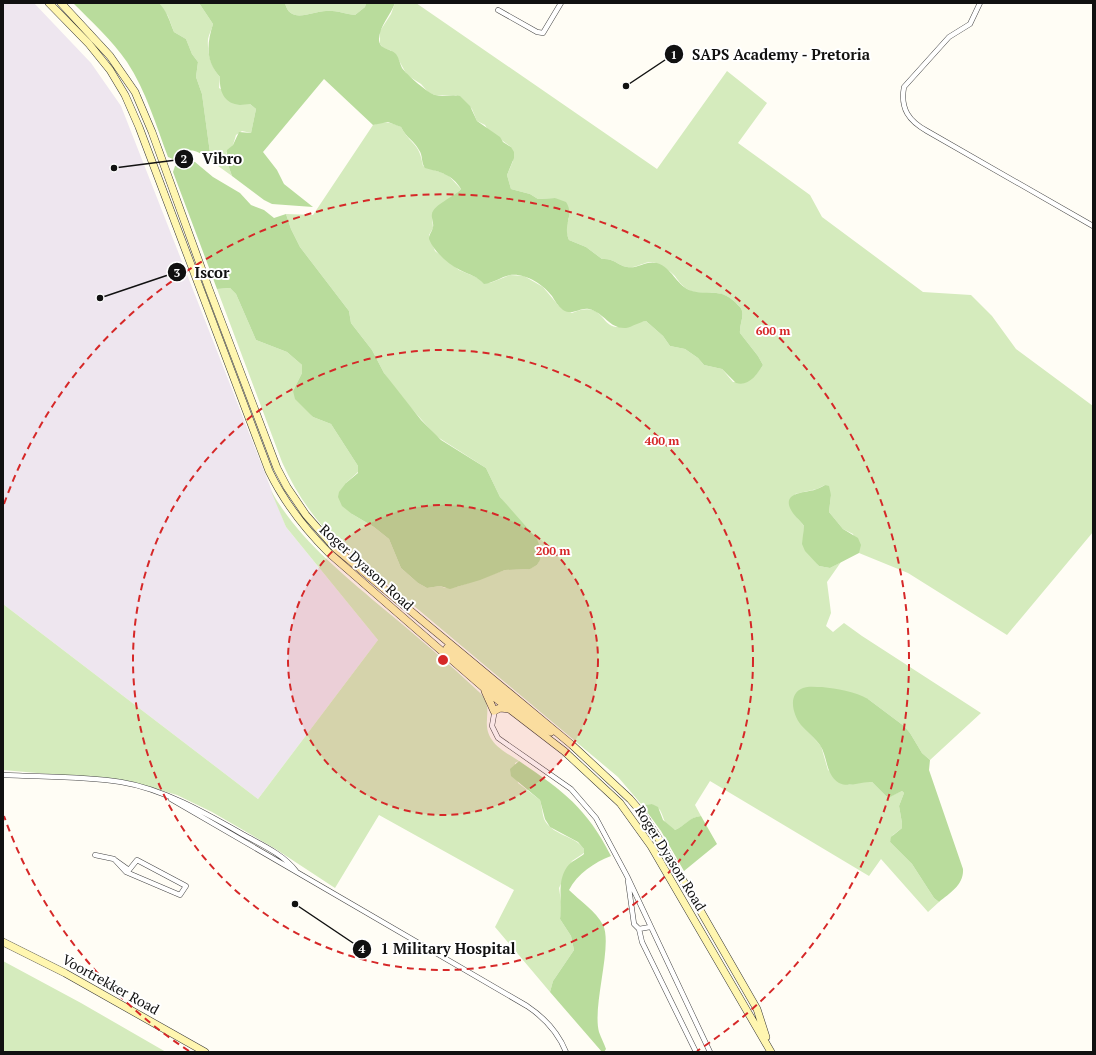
<svg xmlns="http://www.w3.org/2000/svg" width="1096" height="1055" viewBox="0 0 1096 1055" font-family="'PT Serif',serif">
<style>
.industrial{fill:#eee6ef}
.green{fill:#d5ebbd}
.forest{fill:#b9dc9c}
.lines{fill:none;stroke-linecap:round;stroke-linejoin:round}
.street-casing{stroke:#444;stroke-width:5.5}
.secondary-casing{stroke:#333;stroke-width:8}
.street{stroke:#fff;stroke-width:4.5}
.secondary{stroke:#fff6b0;stroke-width:7}
.ring{fill:none;stroke:#d62828;stroke-width:2;stroke-dasharray:7 5}
.labels{text-anchor:middle;dominant-baseline:central;stroke-width:4;stroke-linejoin:round;paint-order:stroke}
.street-label{font-size:14px;fill:#111;stroke:#fff}
.centre{fill:#d62828;stroke:#fff;stroke-width:2}
.ring-label{font-size:12px;text-anchor:middle;font-weight:bold;fill:#d62828;stroke:#fff;stroke-width:4;stroke-linejoin:round;paint-order:stroke}
.leader{fill:none;stroke:#111;stroke-width:1.5}
.callout-dot{fill:#111;stroke:#fff;stroke-width:1.5}
.mark-label{font-size:12px;text-anchor:middle;font-weight:bold;fill:#fff}
.callout-label{font-size:15px;text-anchor:middle;font-weight:bold;fill:#111;stroke:#fff;stroke-width:4;stroke-linejoin:round;paint-order:stroke}
</style>
<rect width="100%" height="100%" fill="#fffdf5"/>
<!-- industrial -->
<path class="industrial" d="M3 3H34L91 63 121 106 286 527 378 640 258 799 3 604Z"/>
<!-- green -->
<path class="green" d="M159 3H199L213 24C212 29 209 34 208 39 207 53 211 67 220 77L219 88 246 104H250L256 109 251 133 242 131 236 135 233 145 226 153V159L232 176 207 158 210 153 202 94 196 77 198 62 192 54 186 39 174 32 168 16Z
M285 3H366L365 7 355 15C345 14 335 10 326 11 312 11 290 25 285 3Z
M395 3H416L657 169 727 71 767 103 738 143 810 195 822 217 923 292 971 295 992 316 1016 349 1093 406V532L1007 635 908 573 859 553 853 534 843 529 829 512 831 495 825 485 817 489 795 494V515L804 526 803 544 819 566 830 568 841 562 827 582 831 613 826 626 833 632 844 623 862 636 981 713 930 760 922 753 910 733 904 726 868 699 800 723 821 746 828 770 849 785 864 781 872 782 886 796 889 797 902 791 904 793 899 806 902 823V828L893 835 890 842 912 864 934 898 939 902 928 912 881 859 869 876 710 781 695 805 701 816C690 817 685 826 675 830 663 825 665 819 660 810 658 808 654 806 652 804L642 805 618 777 339 543C314 520 296 493 282 462L217 289 230 288 236 294 256 340 287 352 302 365V373L293 391 313 417 331 424 358 466V472L346 483 352 514 374 527 389 539 401 568 418 583 427 588 440 586 445 588 457 587 505 570 529 569 537 565 540 559 541 550 500 497 486 468 436 436 396 391 384 373 372 350 351 323 349 311 300 247 291 229 286 214 313 215 373 125C384 121 391 122 401 127 411 146 419 141 423 166L448 175 461 189 432 215 433 228 429 235 435 251 459 270 490 283 510 275 524 276 543 287 558 305 572 313C603 300 600 325 616 327 627 328 635 322 646 321L663 336 670 346 685 349 698 358 704 365 722 369 733 382C751 381 753 380 763 365L758 356 740 333C739 324 746 314 740 307 718 282 704 300 687 289 681 285 678 280 674 275 670 271 662 266 656 263 646 259 638 269 627 267 617 265 614 258 602 259L586 247 569 240 565 229 569 218 555 198 538 199 530 194 511 189 507 175 513 161 511 147 488 130 485 125 477 121 472 109 456 95H435L429 93 421 84 407 75 397 57 390 50 384 49 380 44V31L391 14Z
M271 491C299 539 337 569 379 605 413 633 446 661 478 691 497 708 479 721 492 740 498 749 510 755 519 761L515 763 518 783 540 800C542 806 542 813 544 819 551 835 576 836 584 849V853L572 861 559 888 562 908 560 919 571 936 574 950 553 981 550 992 495 927 514 890 379 815 335 888 274 848 212 812 177 795 129 781 3 770V604L258 799 378 640 286 527Z
M3 961 81 1003 166 1052H3Z"/>
<!-- forest -->
<path class="forest" d="M73 3H159C167 11 170 22 174 32L186 39 192 54 198 62 196 77 202 94 210 153 207 158C191 146 188 150 173 159L168 157C156 125 146 91 127 62 112 40 92 22 73 3Z
M199 3H285C290 25 312 11 326 11 335 10 345 14 355 15L365 7 366 3H395C390 16 380 25 379 39 379 50 390 48 396 54 399 58 400 64 402 68 406 74 429 94 435 95 444 97 452 94 460 96L470 106 477 121 500 137 503 142 511 147 514 152V158L507 175 511 189 530 194 538 199 555 198 566 202C575 216 562 224 569 240L586 247 602 259C614 258 617 265 627 267 638 269 646 260 657 263 672 268 676 284 689 290 710 298 719 284 740 307 746 314 739 324 740 333L758 356 763 365C757 375 748 387 736 383L722 369 704 365 698 358 685 349 670 346 663 336 646 321C639 322 632 327 626 328 609 329 605 313 589 309 580 307 573 316 563 310 558 306 555 301 552 296 543 284 525 273 510 275 501 277 493 283 484 284 477 276 470 275 460 270 448 264 434 252 429 239 429 234 432 232 433 227 434 223 431 218 432 214 433 205 454 197 461 189 452 174 440 172 425 168 421 163 423 155 419 150 414 140 407 139 401 127L388 122 373 125 324 79 263 152 277 170 284 184 313 207 272 204 264 200 232 176 226 159 227 150 233 145 239 132 251 133 256 109 250 104C246 104 243 105 240 105 224 104 219 91 220 77 205 61 207 43 213 24Z
M186 159 195 162 213 177 240 193 251 205 264 210 274 218 286 214 291 229 300 247 349 311 351 323 372 350 384 373 421 420 441 440 486 468 500 497 537 539 541 550 540 560 537 565 530 569 505 570 480 580 450 589 440 586 427 588 418 583 401 568 389 539 374 527 352 514 342 506 338 497 339 492 346 483 358 473V466L331 424 313 417 295 399 293 391 302 373V365L287 352 256 340 236 294 230 288 217 289 173 172 175 166Z
M825 485 829 486 831 495 829 512 843 529 858 538 861 545 859 553 830 568 819 566 805 551 802 544 804 526C800 520 793 515 790 508 783 491 808 493 817 489 820 488 823 486 825 485Z
M822 687C837 689 854 691 868 699L904 726 910 733 922 753 930 760 929 770 963 869C964 885 950 893 939 902L934 898 912 864 890 842 891 837 902 828V823L899 806 904 793 902 791 890 797 886 796 872 782C861 781 849 788 839 783 825 774 828 757 820 745 815 738 807 732 801 725 793 715 787 694 803 688 808 686 816 687 822 687Z
M519 761C562 790 587 808 611 856 595 862 577 874 569 890 580 901 596 911 603 925 613 945 592 1006 599 1032 601 1038 604 1043 606 1049L604 1052H602L550 992 553 981 574 950 571 936 560 919C563 901 556 883 567 867 571 861 578 859 584 854V849L578 842 550 827 545 819 540 800 511 776 510 769Z
M652 804 658 807 663 820 675 830C685 826 689 817 701 816L717 844 684 871 661 831 642 805Z"/>
<g class="lines">
<defs>
<path id="street" d="M980 3 970 24 949 37 904 87C900 109 909 121 927 131L1093 226
M498 10 537 32 543 33 561 3
M495 709 492 726 498 738 571 789 596 818 627 876 710 1052
M3 775C42 777 83 776 121 782 164 789 207 814 244 835 262 845 283 854 296 871
M171 799 527 1006C545 1018 558 1032 566 1052
M95 855 114 859 126 872 180 895 186 886 137 860 129 870 115 860
M628 881 634 924 639 929
M650 927 639 929 642 942 696 1052"/>
<path id="secondary" d="M49 3 89 44 110 70 125 95 139 127 269 471C284 502 304 528 329 553L499 701 564 751 620 803 651 846 771 1052
M61 3 110 56 135 92 152 132 209 289 277 468 287 487 306 515 335 548 572 745 630 799 642 813 662 844 757 1009 766 1037
M447 648 527 716 551 732
M485 691 494 711 500 708 510 709
M3 942 65 973 205 1052"/>
</defs>
<!-- street casing -->
<use href="#street" class="street-casing"/>
<!-- secondary casing -->
<use href="#secondary" class="secondary-casing"/>
<!-- street -->
<use href="#street" class="street"/>
<!-- secondary -->
<use href="#secondary" class="secondary"/>
</g>
<!-- distance rings -->
<circle cx="443" cy="660" r="155" fill="#d62828" fill-opacity=".12"/>
<g class="ring">
<circle cx="443" cy="660" r="155"/>
<circle cx="443" cy="660" r="310"/>
<path d="M189 1051A466 466 0 0 1 4 816M4 504A466 466 0 1 1 697 1051"/>
</g>
<g class="labels">
<!-- street labels -->
<g class="street-label">
<text transform="translate(367 567) rotate(42)">Roger Dyason Road</text>
<text transform="translate(671 858) rotate(58)">Roger Dyason Road</text>
<text transform="translate(111 984) rotate(29)">Voortrekker Road</text>
</g>
</g>
<circle cx="443" cy="660" r="6" class="centre"/>
<g class="ring-label">
<text x="773" y="335">600 m</text>
<text x="662" y="445">400 m</text>
<text x="553" y="555">200 m</text>
</g>
<!-- callouts -->
<path class="leader" d="M626 86L674 54M114 168L184 159M100 298L177 272M295 904L362 949"/>
<g class="callout-dot">
<circle cx="626" cy="86" r="4"/>
<circle cx="114" cy="168" r="4"/>
<circle cx="100" cy="298" r="4"/>
<circle cx="295" cy="904" r="4"/>
<circle cx="674" cy="54" r="10"/>
<circle cx="184" cy="159" r="10"/>
<circle cx="177" cy="272" r="10"/>
<circle cx="362" cy="949" r="10"/>
</g>
<g class="mark-label">
<text x="674" y="59">1</text>
<text x="184" y="163">2</text>
<text x="177" y="277">3</text>
<text x="362" y="953">4</text>
</g>
<g class="callout-label">
<text x="781" y="60">SAPS Academy - Pretoria</text>
<text x="222" y="164">Vibro</text>
<text x="212" y="278">Iscor</text>
<text x="448" y="954">1 Military Hospital</text>
</g>
<!-- border -->
<rect width="1096" height="1055" fill="none" stroke="#111111" stroke-width="8"/>
</svg>
